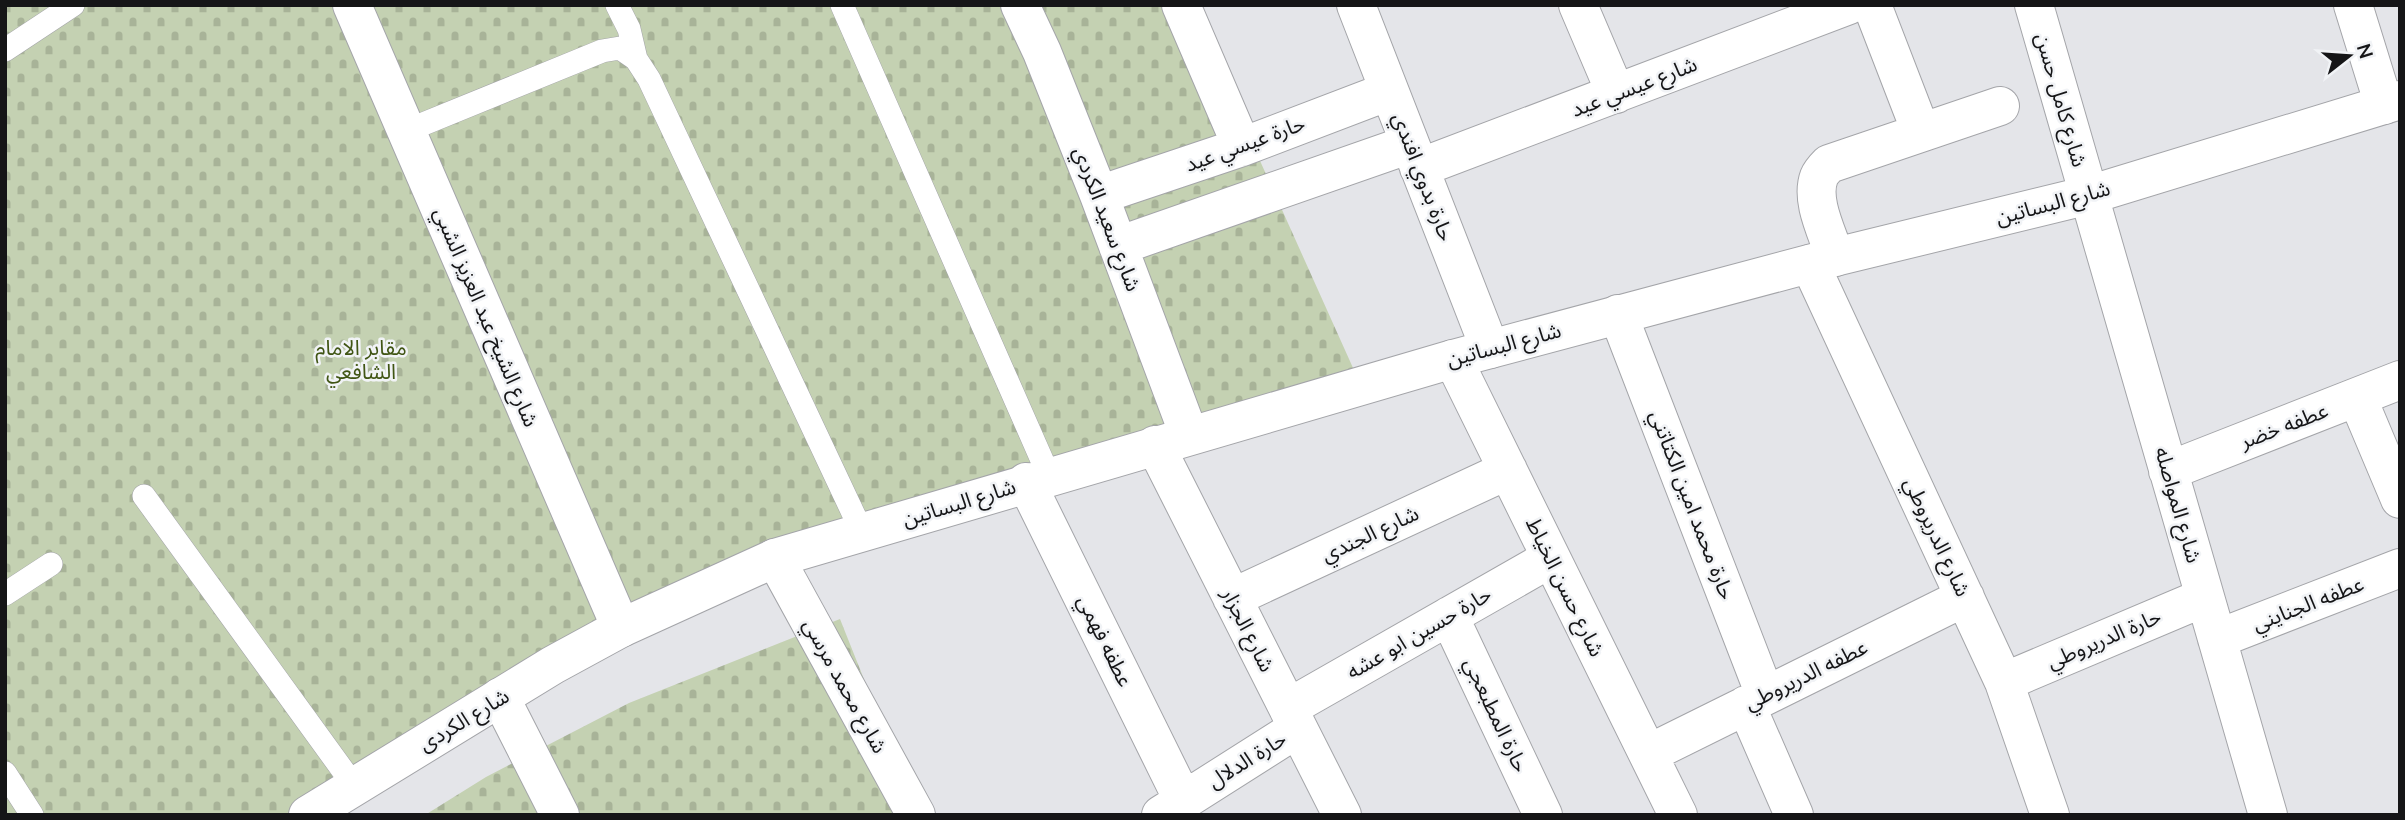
<svg xmlns="http://www.w3.org/2000/svg" width="2405" height="820" viewBox="0 0 2405 820" font-family="'Nunito Sans','Noto Sans Arabic',sans-serif">
<style>
.cemetery{fill:url(#cemetery-stones)}
.lines{fill:none;stroke-linecap:round;stroke-linejoin:round}
.service-casing{stroke:#a4a5a9;stroke-width:24}
.minor-casing{stroke:#a4a5a9;stroke-width:40}
.tertiary-casing{stroke:#a4a5a9;stroke-width:40}
.service{stroke:#fff;stroke-width:23}
.minor{stroke:#fff;stroke-width:38}
.tertiary{stroke:#fff;stroke-width:38}
.labels{text-anchor:middle;dominant-baseline:central;stroke-width:5;stroke-linejoin:round;paint-order:stroke}
.street-label{font-size:21px;fill:#151517;stroke:#f1f3f6}
.park-label{font-size:21px;fill:#405514;stroke:#f1f3f6}
</style>
<defs>
<pattern id="cemetery-stones" width="16" height="16" patternUnits="userSpaceOnUse" patternTransform="scale(1.75)"><rect width="16" height="16" fill="#c4d1b2"/><path d="M2 7V4a2 2 0 0 1 4 0v3zM10 15v-3a2 2 0 0 1 4 0v3z" fill="#a8b398"/></pattern>
</defs>
<rect width="100%" height="100%" fill="#e4e5e9"/>
<!-- cemetery -->
<path class="cemetery" d="M5 5H1190L1358 379 753 559 293 815H5Z
M840 619 918 815H425L486 777 629 703Z"/>
<g class="lines">
<defs>
<path id="service" d="M617 5 629 29 636 59
M842 5 1049 476
M5 50 73 5
M406 131 602 51 620 48 636 59 649 79 862 532
M144 496 355 787
M5 594 51 564
M5 773 32 815"/>
<path id="minor" d="M352 5 621 628
M1020 5 1042 52 1099 195 1189 435
M1181 5 1242 147
M1356 5 1490 349
M1578 5 1616 94
M1872 5 1921 132
M2034 5 2268 815
M2353 5 2384 105
M1419 168 1849 5
M1099 195 1242 147 1389 91
M1118 246 1410 144
M1835 257C1828 234 1810 201 1819 177 1821 172 1825 168 1829 164L2000 106
M1810 264 2004 682 2050 815
M1618 314 1765 695
M1453 359 1678 815
M2357 397 2400 499
M1155 445 1342 815
M2168 471 2400 380
M1026 482 1183 800
M775 558 916 815
M1232 598 1508 470
M1449 616 1543 815
M2217 639 2400 568
M2004 682 2205 597
M500 697 560 815
M1746 705 1794 815
M1288 708 1551 558
M1648 754 1965 597
M1161 815 1298 728"/>
<path id="tertiary" d="M308 815 553 665 621 628 775 558 1453 359 1835 257 2089 195 2400 100"/>
</defs>
<!-- service casing -->
<use href="#service" class="service-casing"/>
<!-- minor casing -->
<use href="#minor" class="minor-casing"/>
<!-- tertiary casing -->
<use href="#tertiary" class="tertiary-casing"/>
<!-- service -->
<use href="#service" class="service"/>
<!-- minor -->
<use href="#minor" class="minor"/>
<!-- tertiary -->
<use href="#tertiary" class="tertiary"/>
</g>
<g class="labels">
<!-- street labels -->
<g class="street-label">
<text transform="translate(1634 87) rotate(-21)">شارع عيسي عيد</text>
<text transform="translate(2061 100) rotate(74)">شارع كامل حسن</text>
<text transform="translate(1245 144) rotate(-20)">حارة عيسي عيد</text>
<text transform="translate(1423 177) rotate(69)">حارة بدوي افندي</text>
<text transform="translate(2053 203) rotate(-15)">شارع البساتين</text>
<text transform="translate(1107 219) rotate(69)">شارع سعيد الكردي</text>
<text transform="translate(486 317) rotate(67)">شارع الشيخ عبد العزيز الشبي</text>
<text transform="translate(1504 345) rotate(-15)">شارع البساتين</text>
<text transform="translate(2284 426) rotate(-21)">عطفه خضر</text>
<text transform="translate(959 503) rotate(-17)">شارع البساتين</text>
<text transform="translate(1692 505) rotate(69)">حارة محمد امين الكتاتني</text>
<text transform="translate(2178 505) rotate(74)">شارع المواصله</text>
<text transform="translate(1370 534) rotate(-25)">شارع الجندي</text>
<text transform="translate(1937 537) rotate(65)">شارع الدريروطي</text>
<text transform="translate(1565 587) rotate(64)">شارع حسن الخياط</text>
<text transform="translate(2308 604) rotate(-21)">عطفه الجنايني</text>
<text transform="translate(1248 630) rotate(63)">شارع الجزار</text>
<text transform="translate(1419 633) rotate(-30)">حارة حسين ابو عشه</text>
<text transform="translate(2104 639) rotate(-23)">حارة الدريروطي</text>
<text transform="translate(1105 641) rotate(64)">عطفه فهمي</text>
<text transform="translate(1806 675) rotate(-26)">عطفه الدريروطي</text>
<text transform="translate(845 686) rotate(61)">شارع محمد مرسي</text>
<text transform="translate(1496 715) rotate(65)">حارة المطبعجي</text>
<text transform="translate(464 720) rotate(-31)">شارع الكردى</text>
<text transform="translate(1247 760) rotate(-32)">حارة الدلال</text>
</g>
<!-- park labels -->
<g class="park-label">
<text x="361" y="348">مقابر الامام<tspan x="361" dy="24">الشافعي</tspan></text>
</g>
</g>
<!-- border -->
<rect width="2405" height="820" fill="none" stroke="#151517" stroke-width="14"/>
<!-- north arrow -->
<g transform="translate(2349 56) rotate(73)" stroke="#f1f3f6" stroke-width="5" paint-order="stroke">
<path d="M0-5L12 26L0 18L-12 26Z" fill="#151517"/>
<text y="-10" font-size="19" font-weight="bold" text-anchor="middle" fill="#151517">N</text>
</g>
</svg>
